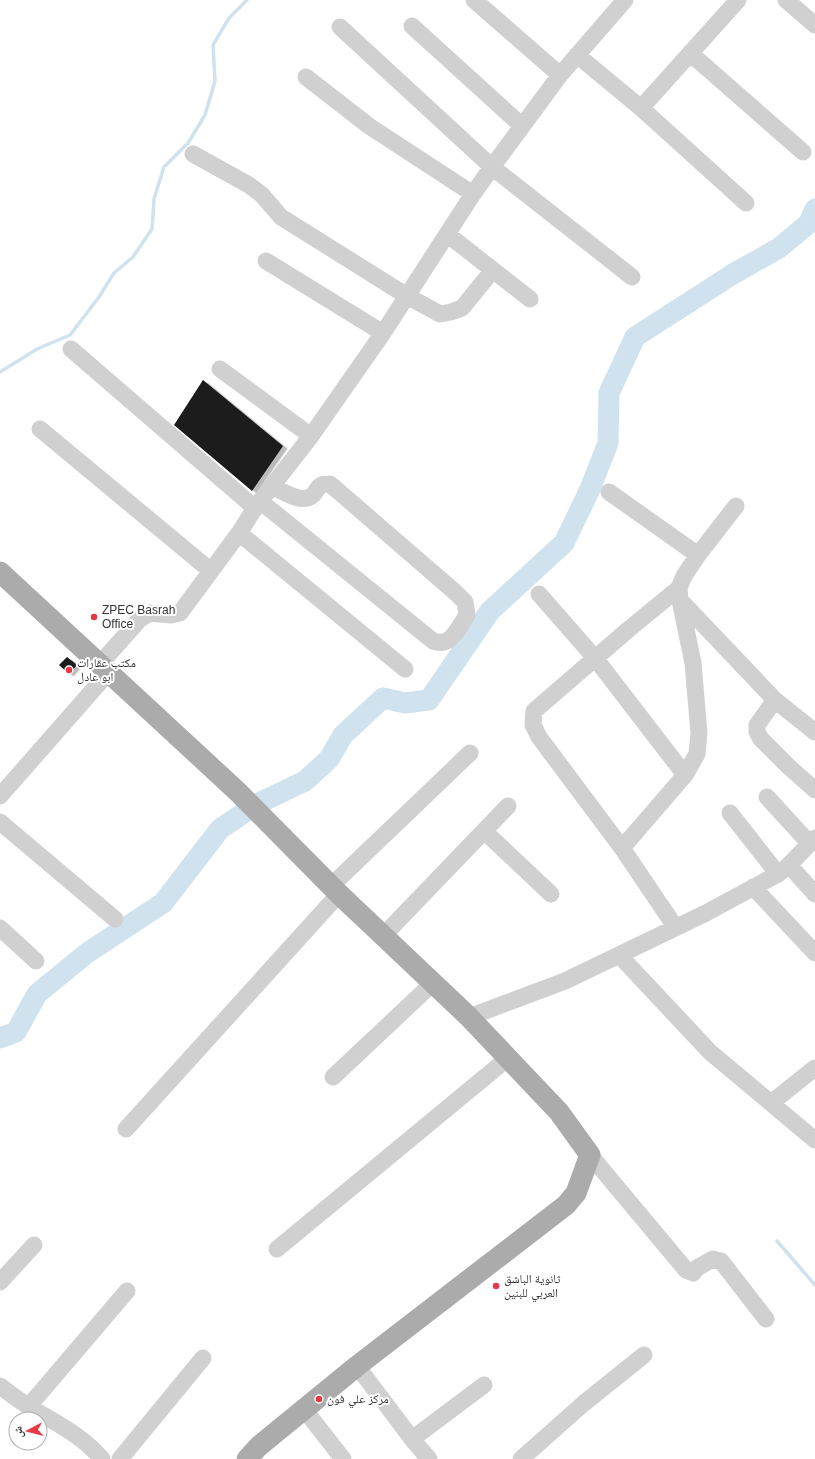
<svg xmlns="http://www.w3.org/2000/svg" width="815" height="1459" viewBox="0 0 815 1459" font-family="Helvetica,'Noto Naskh Arabic',sans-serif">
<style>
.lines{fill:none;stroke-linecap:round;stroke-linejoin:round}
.stream{stroke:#cfe2ee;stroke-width:3.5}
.river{stroke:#cfe2ee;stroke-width:21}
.building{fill:#1a1a1a;filter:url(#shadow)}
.minor{stroke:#d0d0d0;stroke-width:17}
.major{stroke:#ababab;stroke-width:21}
.poi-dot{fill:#e63946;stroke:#fff;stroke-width:1.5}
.labels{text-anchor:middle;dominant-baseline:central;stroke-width:4;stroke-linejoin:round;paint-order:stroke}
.poi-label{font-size:12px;fill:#333;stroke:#fff;text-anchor:start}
</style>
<defs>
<filter id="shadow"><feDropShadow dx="4.5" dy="2.5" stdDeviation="0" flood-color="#0004"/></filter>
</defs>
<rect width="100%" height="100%" fill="#fff"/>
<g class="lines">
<!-- stream -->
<path class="stream" d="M0 372 37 349 70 335 99 297 114 273 133 257 152 229 154 199 164 167 188 143 205 115 215 81 213 45 229 18 247 0
M777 1241 815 1285"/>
<!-- river -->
<path class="river" d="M0 1038 16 1032 37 994 87 953 163 903 220 829 257 804 305 781 329 759 343 735 383 698 405 703 429 700 490 611 564 543 590 489 608 443 609 393 635 337 733 274 779 248 809 223 815 209"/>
</g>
<!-- building -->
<path class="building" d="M203 380 283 446 252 491 174 425Z
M67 657 77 665 69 674 59 665Z"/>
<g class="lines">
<!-- minor -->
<path class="minor" d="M474 0 560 75
M786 0 815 25
M412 26 522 126
M340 27 492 167 632 277
M690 53 803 152
M577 55 641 108 746 203
M306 77 369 126 473 194
M641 108 738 0
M193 154 249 185 262 195 281 217 407 296 440 314 451 312 462 308 493 270
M447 234 530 299
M266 261 383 333
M71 349 255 508
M220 369 311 436
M40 429 211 571
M609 492 698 555
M260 501 433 641C451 648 458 628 467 615L465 602 455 592 330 484C317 484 320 487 313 495 302 505 282 491 272 486
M239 533 405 669
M539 594 595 658 685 775
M680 600 775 700 815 732
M99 665 139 620 149 613 171 615 180 613 239 533 255 508 311 436 383 333 473 194 492 167 560 75 625 0
M775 700 757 725V732L761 739 789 767 815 790
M0 796 108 673
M767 797 810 844
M730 813 778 874
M0 822 115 919
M484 831 551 894
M622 848 685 775 697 754 699 733 693 663 680 600 679 588 684 576 698 555 736 506
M789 865 815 894
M331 886 470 753
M753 887 815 953
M0 928 36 961
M676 928 622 848 539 737 533 725 534 711 629 629 679 588
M383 936 508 806
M619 955 710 1052 815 1140
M469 1017 565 981 706 913 778 874 789 865 815 838
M333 1077 433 983
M771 1103 815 1068
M126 1129 339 894
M590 1155 686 1270 693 1273 697 1268 713 1259 721 1261 766 1319
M277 1249 508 1058
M0 1282 34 1245
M357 1366 412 1439 429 1459
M0 1386C10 1394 20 1401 31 1408 56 1423 83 1436 102 1459
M29 1406 127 1291
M304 1409 343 1459
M412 1439 484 1385
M120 1459 203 1358
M521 1459 583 1404 644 1355"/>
<!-- major -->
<path class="major" d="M0 572 238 792 339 894 469 1017 559 1112 590 1155 576 1193 566 1205 357 1366 259 1446 247 1459"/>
</g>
<!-- markers -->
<g class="poi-dot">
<circle cx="94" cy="617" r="4"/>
<circle cx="69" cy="670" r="4"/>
<circle cx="496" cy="1286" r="4"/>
<circle cx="319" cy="1399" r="4"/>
</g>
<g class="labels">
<!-- poi labels -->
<g class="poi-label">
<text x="102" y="610">ZPEC Basrah<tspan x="102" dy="14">Office</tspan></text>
<text x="77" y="663">مكتب عقارات<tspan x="77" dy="14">ابو عادل</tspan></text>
<text x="504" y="1279">ثانوية الباشق<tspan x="504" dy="14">العربي للبنين</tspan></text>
<text x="327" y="1399">مركز علي فون</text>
</g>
</g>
<!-- north arrow -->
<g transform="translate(28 1431) rotate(263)"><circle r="19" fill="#ffffff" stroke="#adadad"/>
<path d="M0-3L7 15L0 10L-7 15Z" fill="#e63946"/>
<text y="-6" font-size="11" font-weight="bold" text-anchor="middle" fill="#333333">ش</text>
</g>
</svg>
